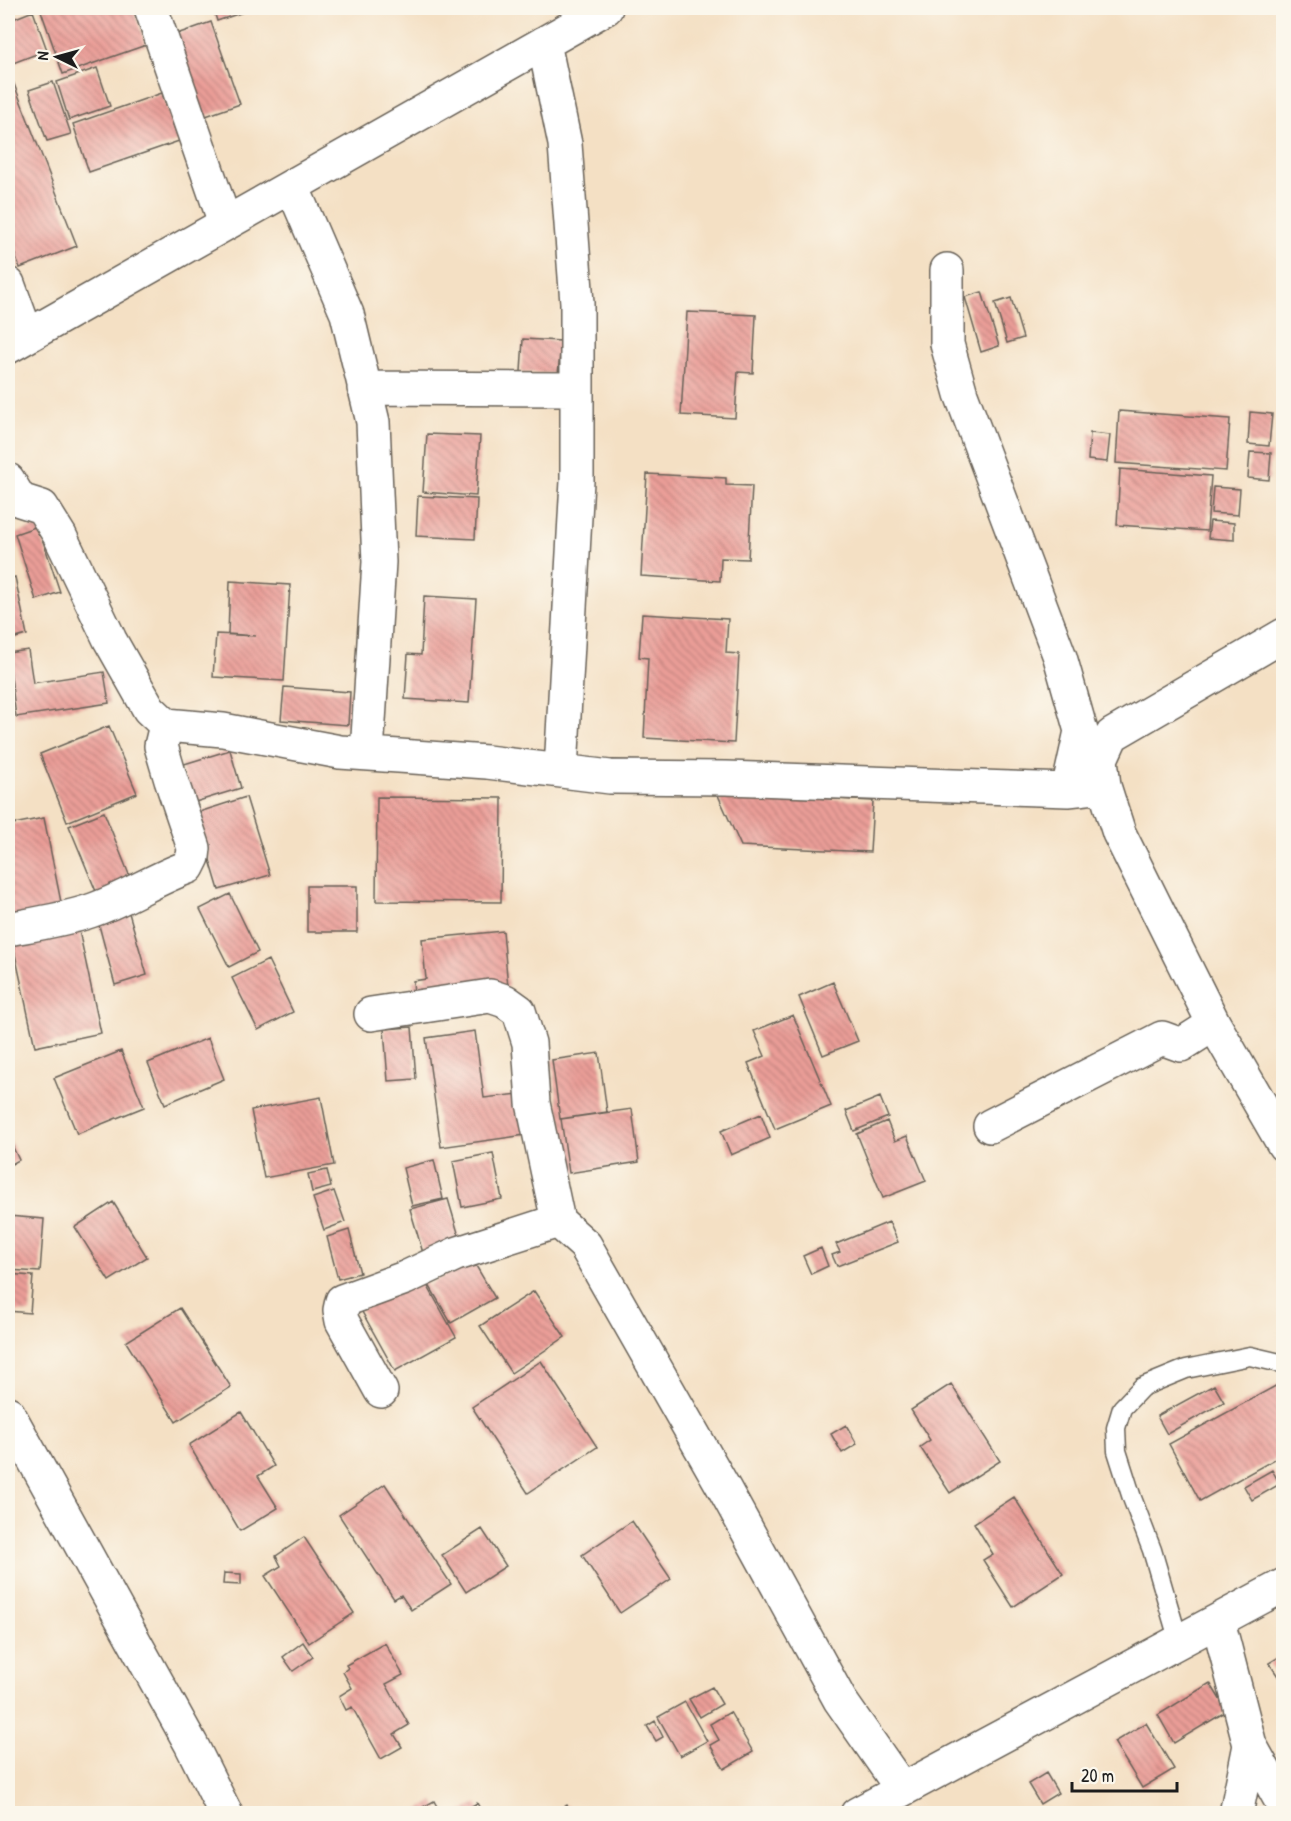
<svg xmlns="http://www.w3.org/2000/svg" width="1291" height="1821" viewBox="0 0 1291 1821" font-family="'Patrick Hand',sans-serif">
<style>
.building{fill:url(#building-back-hatch)}
.lines{fill:none;stroke-linecap:round;stroke-linejoin:round}
.service-casing{stroke:#686157;stroke-width:21}
.minor-casing{stroke:#686157;stroke-width:36}
.service{stroke:#fff;stroke-width:18}
.minor{stroke:#fff;stroke-width:33}
</style>
<defs>
<pattern id="building-back-hatch" width="6" height="6" patternUnits="userSpaceOnUse" patternTransform="scale(1.5)"><rect width="6" height="6" fill="#eb9e98"/><path d="M-1 5l2 2M0 0l6 6M5-1l2 2" fill="none" stroke="#be807b"/></pattern>
</defs>
<rect width="100%" height="100%" fill="#fbf7ec"/>
<filter id="ink" filterUnits="userSpaceOnUse"><feTurbulence type="fractalNoise" baseFrequency=".0167" numOctaves="2"/><feDisplacementMap in="SourceGraphic" scale="12" xChannelSelector="R" yChannelSelector="G"/><feConvolveMatrix kernelMatrix="1 2 1 2 8 2 1 2 1" color-interpolation-filters="sRGB"/></filter>
<filter id="wash" filterUnits="userSpaceOnUse"><feTurbulence type="fractalNoise" baseFrequency=".008" numOctaves="4" result="noise"/><feDisplacementMap in="SourceGraphic" scale="24" xChannelSelector="R" yChannelSelector="G"/><feGaussianBlur stdDeviation="1.35" result="paint"/><feColorMatrix in="noise" values="0 0 0 0 0 0 0 0 0 0 0 0 0 0 0 0 0 1.4 0 .05"/><feComposite in="paint" operator="in"/></filter>
<g filter="url(#wash)">
<rect width="100%" height="100%" fill="#f4e0c4"/>
<g id="blocks">
<!-- building -->
<path class="building" d="M40 8H133L146 45 63 74Z
M213 8H255L217 21Z
M33 11 47 50 8 65V21Z
M211 22 240 104 203 117 174 35Z
M97 68 110 106 69 120 57 82Z
M12 79 77 246 20 268 8 237V80Z
M53 82 71 134 47 141 29 90Z
M162 93 179 141 89 172 73 124Z
M982 292 999 346 981 352 965 297Z
M1011 298 1023 338 1007 343 995 303Z
M687 312 756 315 753 373 738 372 735 418 681 415Z
M523 339 561 341 558 374 521 372Z
M1119 411 1230 419 1226 471 1116 463Z
M1250 412 1272 414 1269 446 1248 444Z
M1090 433 1110 435 1107 462 1088 460Z
M427 434 480 436 476 496 423 492Z
M1250 452 1271 453 1269 480 1248 478Z
M1120 469 1211 476 1207 531 1117 525Z
M647 474 726 478V485L752 486 748 559 721 558 720 581 641 576Z
M1213 487 1240 489 1238 515 1211 513Z
M418 496 477 499 475 539 416 536Z
M1210 521 1234 523V540L1208 538Z
M38 526 60 592 36 600 15 534Z
M15 577 27 635 8 640V579Z
M230 581 290 585 284 681 213 677 216 634 256 636 228 634Z
M424 596 476 599 469 703 405 699 408 654 421 655Z
M642 614 728 619 726 653 739 654 734 743 644 738 648 658 639 657Z
M28 650 33 683 104 672 109 703 16 717 8 653Z
M284 687 350 692 348 725 281 720Z
M109 726 137 793 67 822 40 754Z
M230 750 241 788 192 803 181 765Z
M717 793 873 801 870 852 741 846Z
M246 797 270 875 219 890 196 813Z
M377 797 502 798 501 902 376 901Z
M104 812 134 887 100 901 69 826Z
M44 818 63 912 10 922 8 912V825Z
M307 886H357V932H307Z
M230 894 258 952 229 967 200 909Z
M127 906 147 975 115 985 96 914Z
M78 926 101 1033 35 1047 12 940Z
M503 931 508 987 414 996 413 981 426 979 422 939Z
M268 960 293 1012 258 1030 232 978Z
M833 982 858 1041 823 1055 799 997Z
M793 1015 831 1106 775 1129 748 1063 765 1056 754 1031Z
M412 1027 416 1079 388 1081 384 1029Z
M475 1031 484 1098 519 1094 525 1135 441 1147 426 1038Z
M208 1038 224 1079 165 1104 148 1063Z
M121 1051 144 1107 77 1134 54 1078Z
M599 1053 607 1112 560 1119 552 1060Z
M321 1097 334 1165 264 1178 251 1110Z
M880 1097 888 1117 854 1131 846 1111Z
M632 1109 639 1162 569 1173 561 1119Z
M761 1114 770 1138 731 1155 721 1131Z
M887 1121 895 1141 907 1136 926 1181 883 1198 857 1134Z
M8 1137 19 1160 8 1166Z
M493 1153 502 1199 462 1207 453 1161Z
M434 1160 443 1199 412 1206 403 1168Z
M327 1170 331 1187 312 1192 308 1174Z
M334 1191 345 1222 324 1230 313 1198Z
M448 1199 461 1243 423 1253 410 1209Z
M113 1202 147 1257 109 1281 75 1227Z
M8 1216 44 1219 40 1272 8 1270Z
M889 1222 898 1242 837 1266 832 1255 840 1252 836 1244Z
M349 1230 360 1273 338 1279 327 1237Z
M821 1248 828 1266 811 1274 803 1256Z
M472 1259 495 1298 451 1323 429 1285Z
M8 1274 33 1276 30 1313 8 1311Z
M422 1276 456 1337 395 1371 361 1310Z
M534 1291 565 1337 511 1373 480 1326Z
M180 1308 231 1387 176 1422 126 1342Z
M541 1361 597 1447 528 1493 472 1407Z
M1281 1383 1284 1387V1454L1200 1501 1169 1444Z
M951 1384 1000 1461 950 1493 920 1447 930 1440 911 1410Z
M1214 1385 1224 1402 1167 1434 1157 1416Z
M241 1412 274 1466 258 1476 278 1508 240 1531 189 1445Z
M846 1425 857 1444 842 1453 831 1434Z
M1272 1470 1280 1484 1252 1500 1244 1486Z
M385 1484 451 1584 411 1610 401 1595 394 1599 339 1515Z
M1014 1497 1063 1574 1013 1607 983 1560 993 1554 974 1523Z
M632 1521 671 1579 620 1613 582 1555Z
M482 1529 506 1566 466 1592 442 1555Z
M304 1537 354 1613 309 1643 265 1576 281 1566 276 1556Z
M224 1573 241 1574V1585L223 1584Z
M303 1642 313 1657 293 1671 283 1657Z
M385 1643 403 1675 386 1684 409 1725 394 1734 402 1747 381 1759 352 1707 346 1710 339 1696 352 1688 343 1672 348 1668 346 1665Z
M1284 1654V1685L1269 1663Z
M1210 1683 1227 1711 1174 1743 1158 1715Z
M712 1687 722 1704 700 1717 689 1699Z
M685 1702 707 1741 680 1756 658 1717Z
M730 1712 753 1752 724 1769 710 1745 719 1740 710 1724Z
M655 1721 663 1737 656 1741 647 1726Z
M1146 1723 1174 1769 1142 1788 1114 1742Z
M1046 1773 1058 1793 1040 1804 1028 1784Z
M434 1801 440 1812 415 1814 414 1812Z
M477 1803 483 1814H458Z
M567 1805 571 1814H551Z"/>
</g>
</g>
<g filter="url(#ink)">
<use href="#blocks" fill-opacity="0" stroke="#686157" stroke-width="1.5"/>
<g class="lines">
<defs>
<path id="service" d="M1179 1642 1152 1550 1132 1498 1117 1451 1116 1428 1122 1408 1142 1387 1186 1369 1250 1356 1284 1364"/>
<path id="minor" d="M151 8 225 223
M544 43 565 144 577 303V481L561 770
M292 186 347 314 373 422 379 562 367 753
M947 270V344L961 394 1060 657 1081 731 1068 790
M8 284 27 336
M8 347 606 8
M364 388 577 389
M8 480 20 500 42 507 60 536 110 640 149 709 166 725 223 730 340 752 487 762 610 777 726 778 1068 790 1104 786
M1284 635 1112 735 1101 759 1104 786 1119 833 1214 1024 1284 1145
M8 929C35 924 63 920 90 911 124 900 154 879 188 867L193 857 194 848 171 780 161 746 166 725
M371 1014 490 996 505 1001 519 1011 529 1043 533 1103 558 1221 585 1245 725 1490 840 1700 902 1789
M990 1126 1162 1038 1181 1045 1214 1024
M381 1391 342 1321 340 1310 342 1301 405 1278 456 1254 558 1221
M8 1413 191 1744 226 1814
M1218 1621 1250 1745 1284 1806
M857 1814 1284 1585
M1236 1814 1250 1745"/>
</defs>
<!-- service casing -->
<use href="#service" class="service-casing"/>
<!-- minor casing -->
<use href="#minor" class="minor-casing"/>
<!-- service -->
<use href="#service" class="service"/>
<!-- minor -->
<use href="#minor" class="minor"/>
</g>
</g>
<!-- margin -->
<rect width="1291" height="1821" fill="none" stroke="#fbf7ec" stroke-width="30"/>
<!-- north arrow -->
<g transform="translate(57 57) rotate(275)" stroke="#fbf7ec" stroke-width="4.5" paint-order="stroke">
<path d="M0-4.5L10 22L0 15L-10 22Z" fill="#1c1c1c"/>
<text y="-9" font-size="16" font-weight="bold" text-anchor="middle" fill="#1c1c1c">N</text>
</g>
<!-- scale -->
<path d="M1072 1782v9h105v-9" fill="none" stroke="#1c1c1c" stroke-width="3"/>
<text x="1081" y="1782" font-size="18" fill="#1c1c1c" stroke="#fbf7ec" stroke-width="4.5" paint-order="stroke">20 m</text>
</svg>
